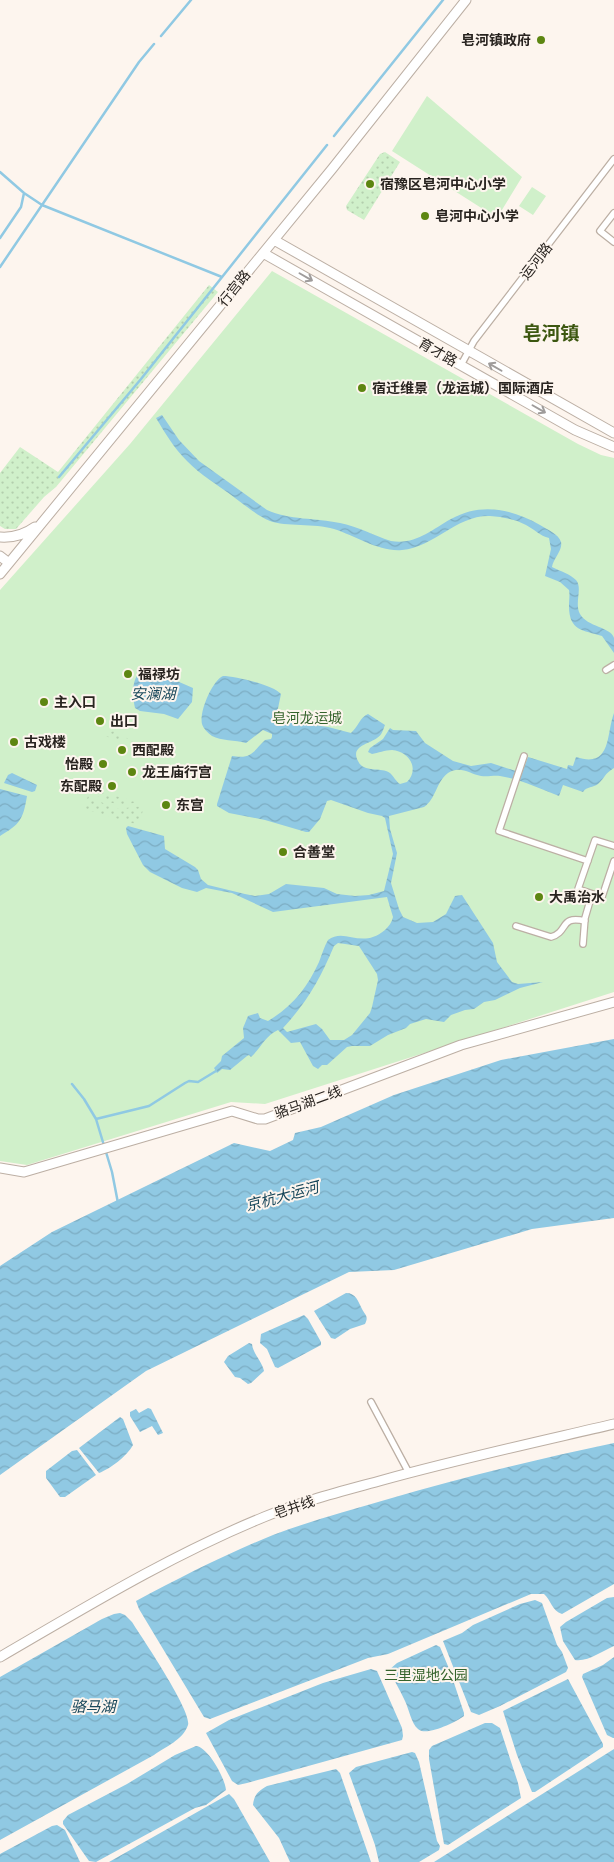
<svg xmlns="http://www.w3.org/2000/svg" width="614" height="1862" viewBox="0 0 614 1862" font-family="Helvetica,'Noto Sans SC',sans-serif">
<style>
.green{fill:#d0f0ca}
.garden{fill:url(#garden-dots)}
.water{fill:url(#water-waves);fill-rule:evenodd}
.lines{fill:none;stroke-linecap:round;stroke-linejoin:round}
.stream{stroke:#90c9e3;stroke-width:2.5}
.street-casing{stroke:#bcafa4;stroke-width:8}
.secondary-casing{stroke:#bcafa4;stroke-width:11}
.street{stroke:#fff;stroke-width:5.5}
.secondary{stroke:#fff;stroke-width:9}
.oneway{stroke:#9f9c9b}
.poi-dot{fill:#5d8611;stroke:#fdf5ee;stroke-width:2}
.labels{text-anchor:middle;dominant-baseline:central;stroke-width:4;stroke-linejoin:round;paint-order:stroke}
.poi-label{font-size:14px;font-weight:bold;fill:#292420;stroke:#fdf5ee;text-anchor:start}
.street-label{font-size:14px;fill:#292420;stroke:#fdf5ee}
.park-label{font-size:14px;fill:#36642d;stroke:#fdf5ee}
.water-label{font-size:15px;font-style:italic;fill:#19485b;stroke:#fdf5ee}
.district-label{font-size:19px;font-weight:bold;fill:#3c5710;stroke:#fdf5ee}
</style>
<defs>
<pattern id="garden-dots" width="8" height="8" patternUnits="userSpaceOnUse" patternTransform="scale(1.25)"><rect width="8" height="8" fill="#d0f0ca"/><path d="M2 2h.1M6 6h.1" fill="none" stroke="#b3cead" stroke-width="1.8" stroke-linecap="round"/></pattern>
<pattern id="water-waves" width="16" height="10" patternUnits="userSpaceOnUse" patternTransform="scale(1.25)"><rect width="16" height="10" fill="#90c9e3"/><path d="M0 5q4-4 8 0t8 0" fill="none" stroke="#7cacc2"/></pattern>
</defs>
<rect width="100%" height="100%" fill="#fdf5ee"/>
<!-- green -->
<path class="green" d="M427 96 522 177 497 218 392 151Z
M532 187 546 196 533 215 519 206Z
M272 271 578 444 601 455 614 458V992L265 1104 231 1102 27 1165 0 1161V590L130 444Z"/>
<!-- garden -->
<path class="garden" d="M385 152 400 162 364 220 347 210 346 206 380 154Z
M209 285 218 292 56 487 44 497 16 529H5L0 526V473L20 447 58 472Z
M115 731 133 742 149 741 161 747 160 750 104 736 105 733Z
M90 789 96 791 139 802C120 806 104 805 90 789Z
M88 796 116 809 144 806 139 825 84 809Z"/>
<!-- water -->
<path class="water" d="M162 415 179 440 199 461 267 510C289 520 316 518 340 523 357 526 375 536 391 541 416 545 431 530 451 519 481 502 512 509 540 525 546 529 559 534 561 542 563 550 553 559 552 567 560 571 570 574 576 580 583 588 574 603 580 614 587 627 611 627 614 638 614 642 614 649 614 653L602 636C583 630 569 631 569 606 569 600 570 595 569 590L560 582 545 576 551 549 549 538C540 536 534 529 526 525 515 519 503 517 490 516 456 515 435 547 402 550 379 552 356 536 334 529 314 523 286 527 270 521 258 516 246 506 235 498 220 486 200 475 187 461 174 448 165 433 156 418Z
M144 668H147L193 688 192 702 178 719 164 714 140 711 135 708C132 694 131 677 144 668Z
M223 676C235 676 274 685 281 694L277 713 286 721 328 727 351 733C358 727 360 717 368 714L385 725C383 730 382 735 377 738 369 744 350 746 358 761 363 772 377 768 386 771 393 773 394 780 400 784L407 782C420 769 409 751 392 750 385 750 378 753 372 754L368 752 370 748 383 739 390 728 393 730 416 731 425 743 453 761 471 766 491 763 522 773 528 757 567 769 568 765 573 766 576 757C612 769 606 734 614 713V768C604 774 605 778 598 784 593 788 587 786 583 792L563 785 559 796C540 789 520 779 500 776 494 775 488 777 481 776 470 774 460 765 448 773 436 782 436 799 424 807L389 816 390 829 397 853 391 883 399 909 403 917 417 923 433 922 446 914 455 896 462 895 493 943 497 962 512 982 518 984 543 982 520 988 495 1000 484 1002 474 1009 465 1010 451 1015 444 1022 426 1019 410 1024 406 1028 388 1035 370 1046H352L347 1047 327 1065H322L318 1069 313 1066 300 1042 291 1043 278 1030C265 1036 261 1048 251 1057L249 1055 247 1056 230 1070 222 1069 217 1073 214 1068 221 1061 222 1056 244 1038 243 1028 248 1016 258 1013 260 1018 268 1021C293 1006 307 988 319 962 322 954 324 947 328 940 345 927 361 950 385 930 389 926 392 922 393 917L387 897 273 912 232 893 206 888 197 892 182 888 150 872 143 865 127 834 126 828 128 826 164 836 165 849 195 867 198 870 201 879 208 885 245 894 255 896 269 894 286 884 324 888 337 894 355 896 369 895 384 891 393 854 385 818 382 816 368 813 331 800 327 801 320 819 309 832H306L265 820 229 813 217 806V804L232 756C253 759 252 752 265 740L271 739 272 737V734L263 730 246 743C235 740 221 741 212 736 208 733 203 728 202 724 199 712 212 681 223 676ZM338 943 359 946 377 974 378 980 372 1007 370 1013 352 1035 344 1040H330L322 1029 316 1024 287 1032 283 1028C308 1001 320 979 334 946Z
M12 773 37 785 35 791 32 792 4 783 8 775Z
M0 789 27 796C23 820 20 824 0 836Z
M614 1039V1218L532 1229 394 1270 349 1272 146 1371 0 1475V1266L52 1232 234 1143 270 1151 293 1140 295 1133 321 1127 394 1095 501 1060Z
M346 1293C356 1293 358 1301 362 1309 365 1315 369 1316 365 1324L350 1329 335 1339 331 1338 314 1311Z
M304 1315 308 1319 321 1342V1345L278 1368 275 1367 267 1349 260 1343 261 1334Z
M249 1343 252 1344C253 1354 262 1361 264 1371L251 1383 248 1384 240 1378 235 1377 224 1362 228 1356Z
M148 1408 151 1409 163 1433 158 1435 152 1426 140 1432 130 1416V1412L136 1409 139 1413Z
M120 1417 123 1419 133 1445C127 1456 110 1469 99 1473L79 1448Z
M614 1443V1584L562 1614C552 1611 551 1600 544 1594H531L388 1654 368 1658 210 1719 204 1717 139 1609 136 1601C181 1577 226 1554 273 1535 310 1521 348 1511 385 1500 461 1478 537 1459 614 1443Z
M77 1450 96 1475 65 1497H60L46 1478V1471L72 1451Z
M614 1597V1646C602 1651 588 1662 575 1660L563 1641 560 1627 566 1622 607 1598Z
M535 1600 542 1603 557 1645 562 1652 568 1668 566 1672 500 1706 479 1715 471 1712 443 1641 462 1633 473 1625 520 1604Z
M120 1613 125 1615 132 1622C142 1638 192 1711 188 1725 183 1740 165 1747 154 1755L0 1840V1677L102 1619 114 1614Z
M436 1645 440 1647 450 1671 464 1713V1716C456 1722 426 1737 418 1729 411 1723 409 1709 405 1701 400 1690 394 1680 389 1670L397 1663Z
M614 1657V1738H613L607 1735 582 1677 583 1674 603 1665Z
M371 1669 377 1671 402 1728 403 1736 402 1740 247 1783 238 1785 232 1781 206 1733 229 1720 323 1683Z
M568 1679 603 1744V1747L535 1792H532L517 1755 503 1711Z
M485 1723H492L500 1728 518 1783 521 1798 448 1845 444 1844 429 1759V1750L432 1746Z
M196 1746C208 1747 225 1778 226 1790L206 1805 195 1808 96 1862 89 1861 63 1824V1821L68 1815 127 1784 175 1755Z
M614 1749V1862H434Z
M412 1752 415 1753 419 1762 437 1841 440 1846 439 1850 419 1862H379L375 1845 349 1773 356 1767Z
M336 1769 340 1773 371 1862H290L279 1838 253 1805C254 1795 258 1791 267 1786Z
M229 1794 234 1799 270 1862H109Z
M57 1825 65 1830 80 1862H0V1854L52 1826Z"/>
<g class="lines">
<!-- stream -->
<path class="stream" d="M161 36 191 0
M334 136 443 0
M0 172 24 193 42 205 222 277
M0 238 21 207 24 193
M0 267 139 62 154 44
M59 477 141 379 327 145
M72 1084 84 1099 96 1119
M118 1203 112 1172 96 1119 149 1106 185 1083 189 1081 198 1082 216 1071"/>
<defs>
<path id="street" d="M614 213 600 231 614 242
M461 365 474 341 614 159
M606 670 614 665
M524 756 499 831 588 861
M614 846 595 840 578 889 602 897 614 861
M516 926 551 937C569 932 559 915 585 921
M583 944 585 918 592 894
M371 1402 409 1473"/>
<path id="secondary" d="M274 240 614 433
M263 253 575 430 614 447
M0 537C14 538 24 535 35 527
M0 556 9 563
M0 574 332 169 466 0
M0 1168 24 1172 232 1111 258 1119H265L461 1045 614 1002
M0 1657C86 1607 171 1555 264 1517 302 1501 343 1491 383 1480 459 1459 537 1442 614 1424"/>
</defs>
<!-- street casing -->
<use href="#street" class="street-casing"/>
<!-- secondary casing -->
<use href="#secondary" class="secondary-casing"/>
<!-- street -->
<use href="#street" class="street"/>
<!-- secondary -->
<use href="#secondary" class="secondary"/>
</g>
<!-- one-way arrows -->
<defs><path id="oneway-shaft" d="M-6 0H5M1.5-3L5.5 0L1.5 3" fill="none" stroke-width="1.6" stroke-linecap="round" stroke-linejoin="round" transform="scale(1.25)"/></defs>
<g class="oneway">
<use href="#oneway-shaft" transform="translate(306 277) rotate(30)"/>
<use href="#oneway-shaft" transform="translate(495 367) rotate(-150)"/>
<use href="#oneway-shaft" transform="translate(539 409) rotate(30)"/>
</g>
<!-- markers -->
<g class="poi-dot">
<circle cx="541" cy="40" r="5"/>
<circle cx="370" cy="184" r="5"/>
<circle cx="425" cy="216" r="5"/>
<circle cx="362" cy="388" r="5"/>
<circle cx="128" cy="674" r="5"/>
<circle cx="44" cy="702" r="5"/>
<circle cx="100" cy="721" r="5"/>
<circle cx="14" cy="742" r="5"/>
<circle cx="122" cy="750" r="5"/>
<circle cx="103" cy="764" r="5"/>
<circle cx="132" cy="772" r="5"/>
<circle cx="112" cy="786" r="5"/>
<circle cx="166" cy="805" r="5"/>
<circle cx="283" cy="852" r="5"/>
<circle cx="539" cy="897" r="5"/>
</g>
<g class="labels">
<!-- poi labels -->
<g class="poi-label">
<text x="531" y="40" text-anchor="end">皂河镇政府</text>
<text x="380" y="184">宿豫区皂河中心小学</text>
<text x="435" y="216">皂河中心小学</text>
<text x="372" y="388">宿迁维景（龙运城）国际酒店</text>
<text x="138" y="674">福禄坊</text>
<text x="54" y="702">主入口</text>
<text x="110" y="721">出口</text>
<text x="24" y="742">古戏楼</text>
<text x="132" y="750">西配殿</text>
<text x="93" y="764" text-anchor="end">怡殿</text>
<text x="142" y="772">龙王庙行宫</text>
<text x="102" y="786" text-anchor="end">东配殿</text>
<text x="176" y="805">东宫</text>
<text x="293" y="852">合善堂</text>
<text x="549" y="897">大禹治水</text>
</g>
<!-- street labels -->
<g class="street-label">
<text transform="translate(536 261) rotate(-52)">运河路</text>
<text transform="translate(234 288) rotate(-51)">行宫路</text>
<text transform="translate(438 352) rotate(30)">育才路</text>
<text transform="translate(308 1102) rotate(-20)">骆马湖二线</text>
<text transform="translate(294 1507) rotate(-19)">皂井线</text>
</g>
<!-- park labels -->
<g class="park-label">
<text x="307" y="718">皂河龙运城</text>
<text x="426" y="1675">三里湿地公园</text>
</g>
<!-- water labels -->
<g class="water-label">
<text x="153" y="693">安澜湖</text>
<text transform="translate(282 1196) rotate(-15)">京杭大运河</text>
<text x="93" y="1706">骆马湖</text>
</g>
<!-- district labels -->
<g class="district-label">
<text x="551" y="333">皂河镇</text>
</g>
</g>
</svg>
